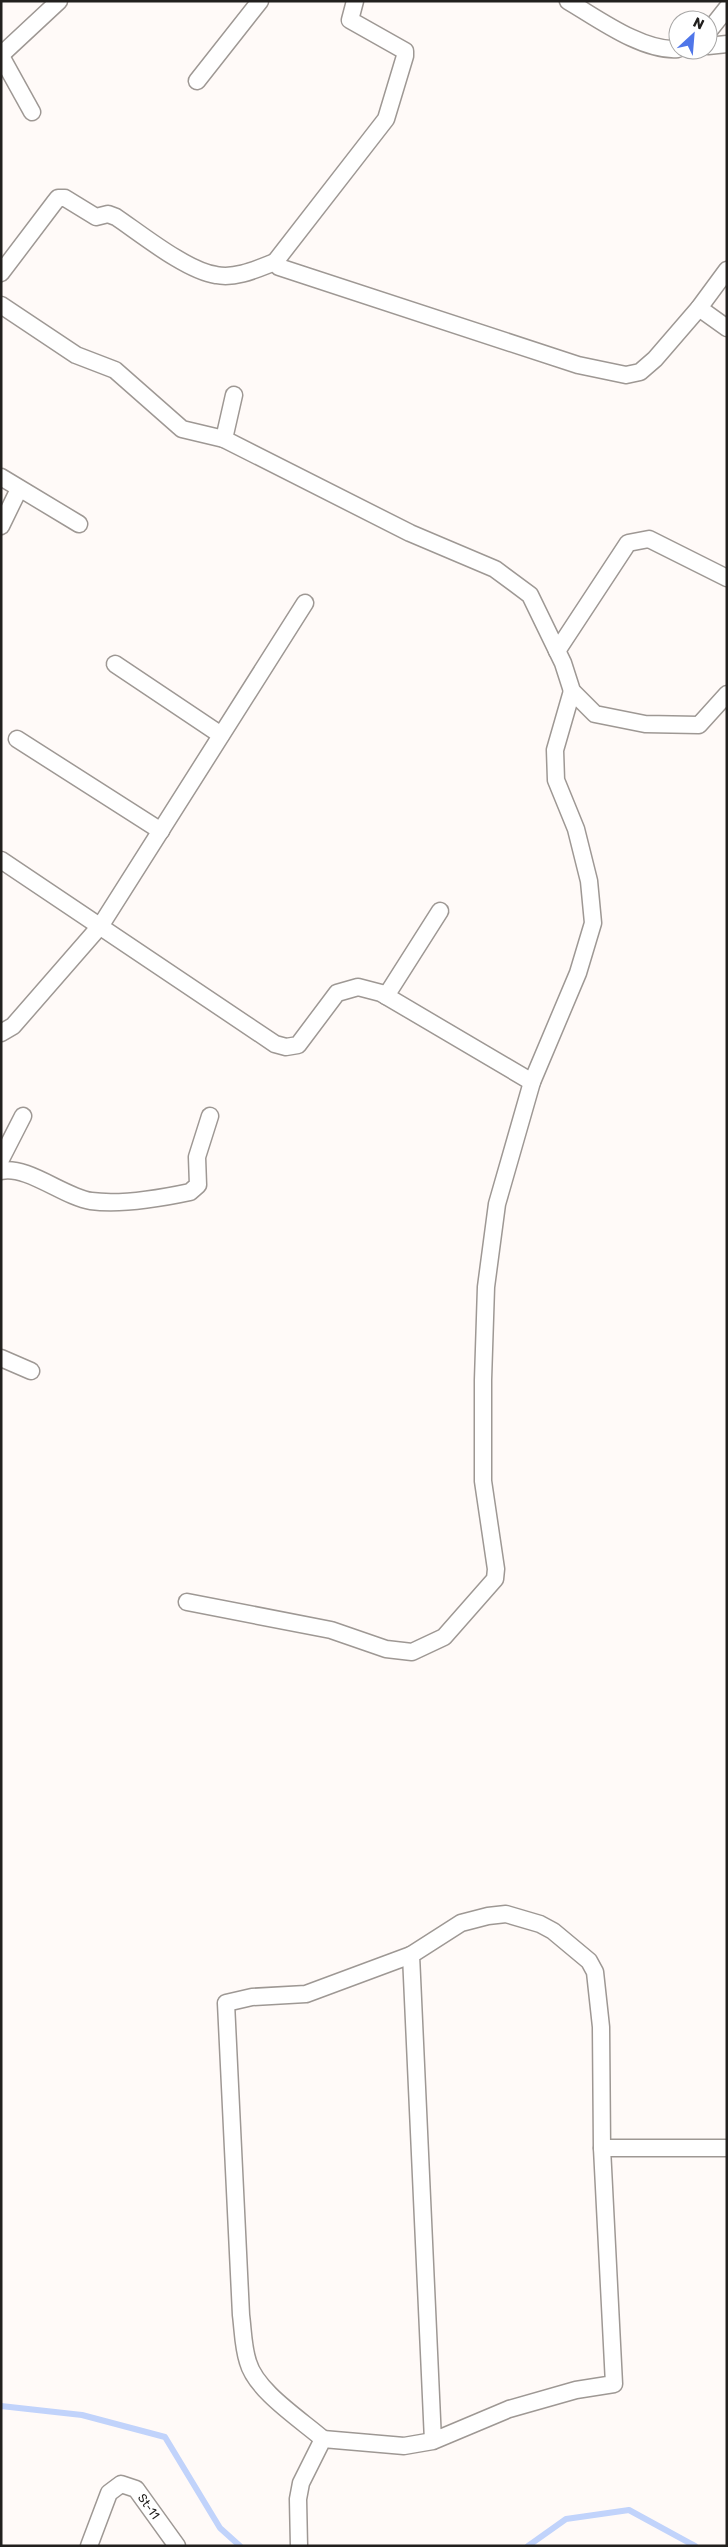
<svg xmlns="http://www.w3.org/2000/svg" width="728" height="2547" viewBox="0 0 728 2547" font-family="Rubik,sans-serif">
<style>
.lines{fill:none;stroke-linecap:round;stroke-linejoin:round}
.stream{stroke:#c1d3fb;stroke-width:6}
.street-casing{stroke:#9e9894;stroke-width:19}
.street{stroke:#fff;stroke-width:16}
.labels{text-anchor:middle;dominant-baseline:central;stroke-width:4.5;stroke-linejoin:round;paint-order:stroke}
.street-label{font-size:12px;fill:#22201e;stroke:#fff}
</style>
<rect width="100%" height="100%" fill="#fffaf8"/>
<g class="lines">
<!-- stream -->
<path class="stream" d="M1 2406 82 2415 165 2437 220 2528 240 2546
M528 2546 566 2519 629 2510 695 2546"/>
<defs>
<g id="street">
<path d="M355 1 350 20 405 51V56L386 119 275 262 279 267 578 365 626 375 640 372 655 359 699 308 727 270"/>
<path d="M568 1C597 18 643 52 678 49"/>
<path d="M708 32 727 8"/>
<path d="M708 46 727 44"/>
<path d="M1 55 59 1"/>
<path d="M1 56 32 112"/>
<path d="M197 81 260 1"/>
<path d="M1 273 54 203 58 198H65L96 217 108 214 116 217C141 234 187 271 216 275 236 279 257 269 275 262"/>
<path d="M1 305 76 355 115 370 182 429 224 439"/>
<path d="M699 308 727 328"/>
<path d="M234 395 224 439 410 533 495 569 530 595 563 663 572 691 595 714 645 724 699 725 727 694"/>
<path d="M1 477 79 524"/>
<path d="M1 526 19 489"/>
<path d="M557 651 628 543 649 539 727 578"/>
<path d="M115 664 221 735"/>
<path d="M17 739 161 831"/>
<path d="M1 860 275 1044 286 1047 298 1045 337 993 358 987 381 993 532 1082"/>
<path d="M386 996 440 911"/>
<path d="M1 1033 13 1026 101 925 305 603"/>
<path d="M1 1159 23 1116"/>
<path d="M1 1171C27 1165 64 1197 91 1201 120 1205 162 1198 190 1192L198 1185 197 1157 210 1116"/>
<path d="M1 1358 31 1371"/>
<path d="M187 1602 331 1630 386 1649 412 1652 444 1637 495 1579 496 1569 483 1481V1380L486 1287 497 1204 532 1082 578 973 593 923 589 881 576 829 556 780 555 750 572 691"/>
<path d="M602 2148H727"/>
<path d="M323 2439C300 2419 256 2391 248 2362 243 2347 243 2330 241 2315L226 2003 252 1997 306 1994 411 1955"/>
<path id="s1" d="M89 2546 109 2493 121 2484 136 2489 177 2546"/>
<path d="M299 2546 298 2499 301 2483 323 2439 404 2446 433 2441 509 2409 576 2390 614 2384 602 2148 601 2027 595 1972 589 1961 553 1931 540 1924 506 1914 488 1916 461 1923 411 1955 433 2441"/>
</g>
</defs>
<!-- street casing -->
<use href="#street" class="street-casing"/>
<!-- street -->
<use href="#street" class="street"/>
</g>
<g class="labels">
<!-- street labels -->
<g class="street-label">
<text stroke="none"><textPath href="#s1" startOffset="109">St-11</textPath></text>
</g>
</g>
<!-- border -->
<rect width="728" height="2547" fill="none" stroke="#22201e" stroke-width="5"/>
<!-- north arrow -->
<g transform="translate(693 35) rotate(26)"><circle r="24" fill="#ffffff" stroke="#a7a6a5"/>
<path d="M0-4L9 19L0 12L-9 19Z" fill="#4f76e9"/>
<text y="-8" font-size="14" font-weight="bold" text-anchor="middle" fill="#22201e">N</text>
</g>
</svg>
